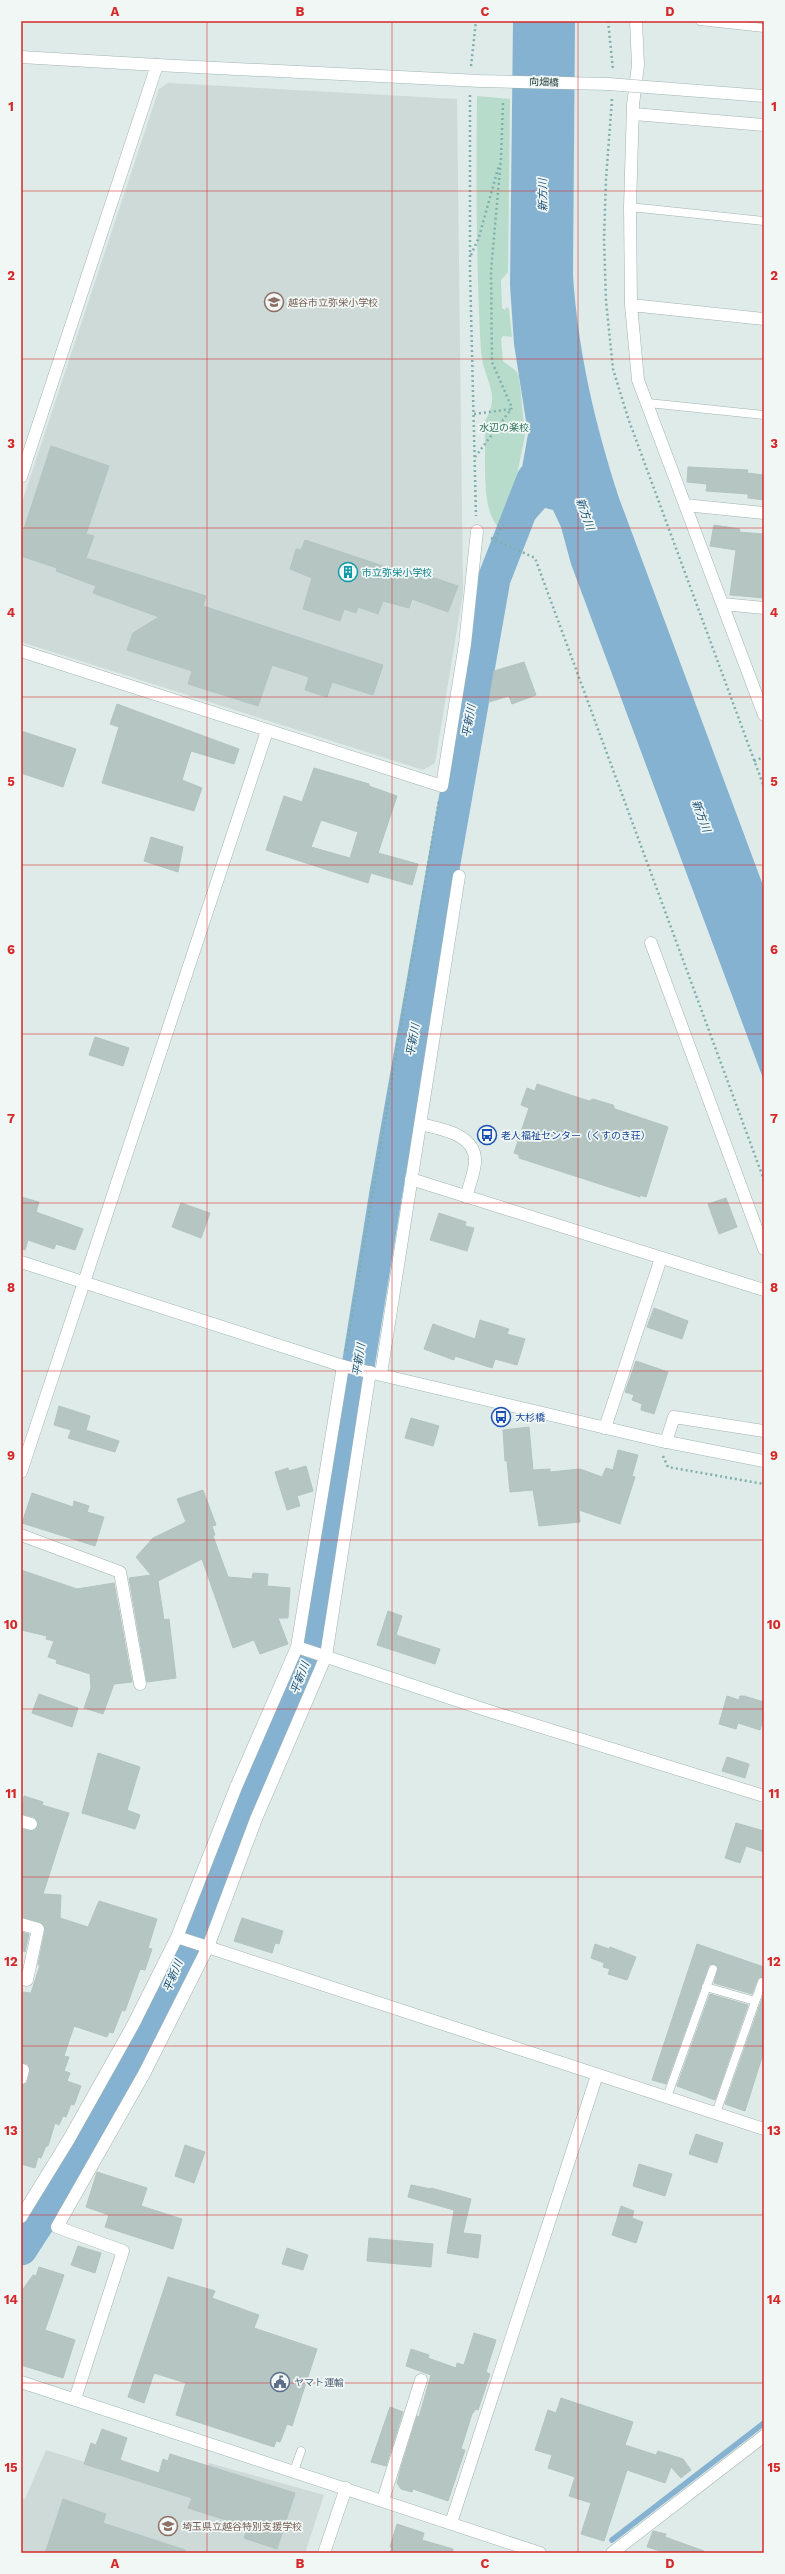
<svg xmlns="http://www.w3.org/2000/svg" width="785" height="2574" viewBox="0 0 785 2574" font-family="'Work Sans','Noto Sans JP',sans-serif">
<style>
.built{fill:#cddad8}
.green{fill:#b8dccb}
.water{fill:#86b2d1}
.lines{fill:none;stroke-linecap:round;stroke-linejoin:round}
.stream{stroke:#86b2d1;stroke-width:5.5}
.river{stroke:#86b2d1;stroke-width:33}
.building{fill:#b5c5c2;stroke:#b2c4c1;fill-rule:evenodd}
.lane-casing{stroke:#a2b3b0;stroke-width:9}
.street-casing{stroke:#a2b3b0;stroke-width:13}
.secondary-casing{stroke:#9eb6b4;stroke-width:13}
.path{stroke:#7fafac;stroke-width:2.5;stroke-dasharray:2 3;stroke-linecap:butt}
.lane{stroke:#fff;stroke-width:8}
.street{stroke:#fff;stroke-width:12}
.secondary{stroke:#fff;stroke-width:12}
.secondary-bridge-casing{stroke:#9eb6b4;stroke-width:13;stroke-linecap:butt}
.secondary-bridge{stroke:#fff;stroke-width:12}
.grid{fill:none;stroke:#d62828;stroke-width:1;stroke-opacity:0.55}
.labels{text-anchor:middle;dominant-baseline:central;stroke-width:3.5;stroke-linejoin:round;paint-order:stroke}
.street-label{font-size:10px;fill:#203b3a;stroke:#f0f7f5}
.education-label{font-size:10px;fill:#785e54;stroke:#f0f7f5;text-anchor:start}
.park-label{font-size:10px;fill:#2a7258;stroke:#f0f7f5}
.culture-label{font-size:10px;fill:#0d838f;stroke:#f0f7f5;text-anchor:start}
.transit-label{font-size:10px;fill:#164399;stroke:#f0f7f5;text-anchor:start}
.service-label{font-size:10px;fill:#4e5e75;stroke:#f0f7f5;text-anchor:start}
.water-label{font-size:11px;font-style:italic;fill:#1a4f77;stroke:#f0f7f5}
.neatline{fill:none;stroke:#d62828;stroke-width:1.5}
.grid-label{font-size:13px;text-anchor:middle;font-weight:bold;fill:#d62828}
</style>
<rect width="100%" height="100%" fill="#dfebe8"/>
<!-- built -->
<path class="built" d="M168 83 457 99 463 593 435 763 423 770 21 642V505L159 89Z
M46 2450 197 2497 209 2463 324 2495 305 2553H21V2498L25 2499Z"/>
<!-- green -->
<path class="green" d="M477 96 510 99 508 272 501 280 502 308 505 310 507 307 509 309 512 337 503 336 501 339 503 361 516 371 519 376 525 435 507 525 504 531C477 518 488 450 484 422 503 393 483 381 481 351 476 266 476 181 477 96Z"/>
<!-- water -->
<path class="water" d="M513 21H575L573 275C578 352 595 424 619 498L764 888V1081L571 564 561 527 553 510 545 508 529 526 513 518 528 434 514 344 510 285Z"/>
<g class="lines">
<!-- stream -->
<path class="stream" d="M612 2540 764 2423"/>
<!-- river -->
<path class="river" d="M21 2249C51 2201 86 2154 112 2103 186 1964 244 1815 304 1669L316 1628 386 1192 494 579 533 479"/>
</g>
<!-- building -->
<path class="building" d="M51 446 109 466 86 534 94 536 86 558 206 596 203 606 383 665 373 695 332 682 327 697 305 690 309 677 272 665 258 706 188 684 192 671 127 650 133 633 159 617 93 593 96 586 56 571 57 568 21 556V538Z
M688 467 748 470 747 473 764 475V500L748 498V494L706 491 707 484 687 482Z
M714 525 740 529 739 532 764 534V598L730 595 736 550 710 546Z
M305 540 428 581 429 576 458 586 448 612 412 599 409 608 383 601 378 614 358 607 356 613 344 609 340 621 303 609 312 578 290 569 296 549 301 550Z
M524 662 536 695 512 704 509 696 489 702 494 671Z
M117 704 239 749 234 764 191 751 182 780 202 788 194 811 102 783 119 727 110 724Z
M21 731 76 749 63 787 21 773Z
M314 768 369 784V786L397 796 378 853 418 864 412 885 371 873 368 883 266 850 284 796 302 802ZM321 820 358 832 350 858 311 847Z
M151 837 183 847 178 872 144 861Z
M95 1037 129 1048 123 1066 89 1055Z
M537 1084 589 1101 593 1099 613 1105 615 1109 668 1127 646 1197 640 1195V1197L519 1158V1155L514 1153 529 1108 521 1105 527 1088 535 1091Z
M21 1197 39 1202 36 1212 83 1229 75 1250 56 1244 54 1249 28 1240 25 1250 21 1249Z
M726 1198 737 1227 719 1234 708 1204Z
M181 1203 210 1213 201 1238 172 1227Z
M439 1213 466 1222 465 1226 474 1228 467 1251 430 1240Z
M654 1308 688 1321 682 1339 647 1327Z
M480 1320 509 1329 507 1334 525 1339 517 1365 495 1359 492 1368 455 1356 454 1360 424 1349 433 1324 475 1339Z
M636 1361 668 1372 654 1414 641 1410 642 1404 632 1400 634 1395 625 1392Z
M59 1406 90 1416 86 1430 119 1441 115 1452 68 1438 71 1430 54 1425Z
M411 1418 439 1426 433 1446 405 1438Z
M529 1427 533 1470 550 1469V1472L580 1469 602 1477 606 1468 613 1470 618 1450 638 1455 632 1476 635 1477 620 1524 579 1510 580 1522 539 1526 533 1490 510 1492 507 1461H505L503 1430Z
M306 1466 313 1491 297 1496 300 1506 287 1510 275 1472 288 1468 289 1471Z
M203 1490 216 1525 212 1526 215 1535 213 1536 228 1577 252 1579 253 1573 268 1574 267 1586 290 1588 288 1618H278L288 1644 260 1654 254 1640 233 1648 202 1559 158 1581 164 1620 169 1619 176 1678 147 1682 129 1578 151 1575 136 1557 153 1538 186 1522 177 1499Z
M32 1493 73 1507 74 1501 89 1506 87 1512 104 1517 95 1546 22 1523Z
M21 1570 77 1589 114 1583 132 1682 114 1684 103 1714 84 1708 91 1688 90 1674 56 1663 57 1660 48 1657 54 1641 46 1639 47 1636 21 1630Z
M388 1611 402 1616 396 1635 440 1649 435 1664 377 1645Z
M39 1694 78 1708 72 1727 32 1713Z
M727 1696 739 1700 740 1696H744L764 1702V1716L760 1730 738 1723 736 1729 719 1724Z
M98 1753 140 1767 127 1810 140 1815 135 1829 82 1813Z
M727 1757 749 1764 745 1778 722 1771Z
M24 1796 43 1802 42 1805 69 1813 43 1894 61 1895 60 1918 88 1927 99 1901 157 1919 148 1948 152 1949 145 1970 140 1969 125 2011 122 2010 113 2033 109 2032 107 2037 74 2026 64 2056 69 2057 64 2071 70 2073 67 2081 81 2086 74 2105 71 2104 66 2117 63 2116 59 2125 55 2123 48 2146H46L41 2158 38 2157 35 2168 21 2164V2085L27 2083 30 2071 28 2064 21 2063V2002L23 1992 31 1993 40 1965H38L45 1930 40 1922 21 1917V1829L33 1831 38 1823 34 1817 21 1814Z
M736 1823 764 1831V1852L746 1846 740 1863 725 1858Z
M242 1918 283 1931 279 1944 275 1943 272 1953 234 1941Z
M21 1932 29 1934 25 1952 21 1950Z
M595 1944 609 1949 610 1947 636 1957 627 1980 608 1974 610 1969 603 1967 604 1963 591 1958Z
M697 1944 764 1967V1977L758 1978 752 1994 714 1983 718 1968 714 1964 709 1965 666 2084 652 2080Z
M764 1993V2051L745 2111 725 2104Z
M710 1994 748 2005 715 2100 677 2086Z
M696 2134 723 2143 717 2163 689 2154Z
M185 2145 205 2152 194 2183 175 2176Z
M639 2164 672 2174 665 2196 633 2186Z
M97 2172 147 2188 141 2206 182 2219 173 2249 105 2227 109 2215 86 2207Z
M411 2185 431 2189V2188L471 2199 463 2233 481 2235 478 2258 447 2253 454 2210 408 2197Z
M621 2206 634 2211 632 2218 643 2222 636 2243 612 2235Z
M369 2238 433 2244 431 2267 367 2261Z
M78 2246 101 2253 95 2273 71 2265Z
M287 2248 308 2255 303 2270 282 2264Z
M39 2267 64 2275 45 2330 75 2340 63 2378 21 2365V2292L33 2275 36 2276Z
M168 2277 215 2291 212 2298 259 2315 254 2328 317 2349 292 2426 287 2424 280 2442 276 2441 274 2447 176 2415 186 2383 154 2373 144 2403 128 2397Z
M474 2333 496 2340 486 2372 490 2374 478 2410 476 2409 472 2414 461 2449 465 2450 448 2501 413 2489 412 2492 401 2489 397 2483 400 2471 417 2416 419 2417 431 2375 406 2366 411 2349 429 2355 428 2358 456 2368 457 2363 464 2365Z
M561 2398 633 2422 625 2445 656 2455 658 2451 683 2459 691 2470 681 2478 671 2467 665 2483 627 2470 604 2541 581 2534 591 2503 569 2496 575 2477 548 2468 552 2455 535 2450 548 2410 556 2413Z
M390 2407 403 2412 386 2466 371 2462Z
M102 2429 127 2438 120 2460 159 2473 163 2459 168 2461 170 2454 295 2493 277 2549 244 2538 248 2527 188 2508 192 2498 84 2464 91 2443 96 2445Z
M63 2499 106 2514 103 2523 185 2550V2553H45Z
M397 2524 424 2533 422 2540 453 2549V2553H390L392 2548 390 2547Z
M653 2531 666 2534 665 2537 704 2551 703 2553H667L647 2547Z"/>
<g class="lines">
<defs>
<path id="lane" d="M700 21 764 28
M630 207 764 221
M648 403 764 415
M706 1987 755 2001
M667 2097 713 1969
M716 2113 762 1982
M294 2471 301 2451"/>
<path id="street" d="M636 21 638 65 633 105 630 207 631 305 638 380 764 715
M21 57 157 65 21 477
M634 114 764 125
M631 305 764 319
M685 505 764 513
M723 604 764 608
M21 651 442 786 465 644 477 531
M651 943 764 1249
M420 1124C441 1129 477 1134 475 1163 474 1174 469 1186 466 1197
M411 1179 764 1290
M381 1374 459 876
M605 1428 661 1258
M666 1442 674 1417 764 1431
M21 1472 267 731
M21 1535 120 1572 140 1684
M297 1647 486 1710 764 1796
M21 1821 31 1824
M21 1924 38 1929 27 1980 21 1978
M177 1937 764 2129
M21 2078 23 2070
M21 2217 69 2139 133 2025 177 1937 236 1787 297 1647 343 1366
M75 2399 123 2251 57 2227 144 2074 208 1947 256 1819 326 1656 370 1372
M383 2500 421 2380
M451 2523 597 2075
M324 2553 346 2488
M612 2553 764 2436"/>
<path id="secondary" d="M157 65 480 81 608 84
M21 1262 343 1366 657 1440 764 1461
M21 2382 540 2553"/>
</defs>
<!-- lane casing -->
<use href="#lane" class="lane-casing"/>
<!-- street casing -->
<use href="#street" class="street-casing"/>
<!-- secondary casing -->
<use href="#secondary" class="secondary-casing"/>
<!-- path -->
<path class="path" d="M608 21 613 70
M471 66 476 21
M470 95V271L476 516
M612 99 606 179 604 239 606 301 613 369 628 418 764 787
M503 103 501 158 491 271 492 362 512 408
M471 255 479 237 499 165
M474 414 512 409
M475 457 512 408
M491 538 535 558 764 1180
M495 539 504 523
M754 761 764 757
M346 1351 439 800
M663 1456 668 1467 764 1484"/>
<!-- lane -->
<use href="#lane" class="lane"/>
<!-- street -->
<use href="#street" class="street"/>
<!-- secondary -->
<use href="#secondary" class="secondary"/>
<defs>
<path id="secondary-bridge" d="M608 84 764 96"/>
</defs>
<!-- secondary-bridge casing -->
<use href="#secondary-bridge" class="secondary-bridge-casing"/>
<!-- secondary-bridge -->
<use href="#secondary-bridge" class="secondary-bridge"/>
</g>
<!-- grid -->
<path class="grid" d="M207 21V2553M392 21V2553M578 21V2553M21 191H764M21 359H764M21 528H764M21 697H764M21 865H764M21 1034H764M21 1203H764M21 1371H764M21 1540H764M21 1709H764M21 1877H764M21 2046H764M21 2215H764M21 2383H764"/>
<!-- icons -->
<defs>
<symbol id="school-ring" viewBox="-11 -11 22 22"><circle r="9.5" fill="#f0f7f5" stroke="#8d6e63" stroke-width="1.5"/><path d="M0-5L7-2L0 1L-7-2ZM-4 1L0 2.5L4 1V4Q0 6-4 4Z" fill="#8d6e63"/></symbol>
<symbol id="building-ring" viewBox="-11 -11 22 22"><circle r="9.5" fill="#f0f7f5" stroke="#0f9aa8" stroke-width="1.5"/><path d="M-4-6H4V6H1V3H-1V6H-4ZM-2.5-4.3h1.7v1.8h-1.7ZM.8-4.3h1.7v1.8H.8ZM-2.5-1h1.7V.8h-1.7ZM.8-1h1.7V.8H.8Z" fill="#0f9aa8"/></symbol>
<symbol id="bus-ring" viewBox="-11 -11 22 22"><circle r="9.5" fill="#f0f7f5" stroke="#1a4fb4" stroke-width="1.5"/><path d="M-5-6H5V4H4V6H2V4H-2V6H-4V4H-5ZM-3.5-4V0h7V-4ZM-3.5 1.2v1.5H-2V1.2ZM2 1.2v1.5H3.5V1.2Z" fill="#1a4fb4"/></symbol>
<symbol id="civic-ring" viewBox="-11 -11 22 22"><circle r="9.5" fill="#f0f7f5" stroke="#5c6f8a" stroke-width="1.5"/><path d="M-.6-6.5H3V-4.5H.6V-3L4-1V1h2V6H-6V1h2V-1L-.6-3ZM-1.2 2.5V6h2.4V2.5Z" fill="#5c6f8a"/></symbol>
</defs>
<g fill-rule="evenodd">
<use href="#school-ring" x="263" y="291" width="22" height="22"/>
<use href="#building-ring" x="337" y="561" width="22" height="22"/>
<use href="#bus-ring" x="476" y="1124" width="22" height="22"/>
<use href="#bus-ring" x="490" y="1406" width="22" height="22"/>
<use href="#civic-ring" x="269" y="2371" width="22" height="22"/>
<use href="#school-ring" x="157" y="2515" width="22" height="22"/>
</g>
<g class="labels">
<!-- street labels -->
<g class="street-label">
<text transform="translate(544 82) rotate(2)">向畑橋</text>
</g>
<!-- education labels -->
<g class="education-label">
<text x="288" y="302">越谷市立弥栄小学校</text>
<text x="182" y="2526">埼玉県立越谷特別支援学校</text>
</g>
<!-- park labels -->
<g class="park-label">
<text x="504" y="427">水辺の楽校</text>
</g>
<!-- culture labels -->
<g class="culture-label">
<text x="362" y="572">市立弥栄小学校</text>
</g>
<!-- transit labels -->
<g class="transit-label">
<text x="501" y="1135">老人福祉センター（くすのき荘）</text>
<text x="515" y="1417">大杉橋</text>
</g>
<!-- service labels -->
<g class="service-label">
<text x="294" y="2382">ヤマト運輸</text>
</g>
<!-- water labels -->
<g class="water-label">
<text transform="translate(543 195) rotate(-91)">新方川</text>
<text transform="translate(585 514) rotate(70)">新方川</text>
<text transform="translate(469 721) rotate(-80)">平新川</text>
<text transform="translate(701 816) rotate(69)">新方川</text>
<text transform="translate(413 1040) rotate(-80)">平新川</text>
<text transform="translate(359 1360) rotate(-81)">平新川</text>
<text transform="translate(300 1678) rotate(-69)">平新川</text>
<text transform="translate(173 1976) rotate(-67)">平新川</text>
</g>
</g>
<!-- border -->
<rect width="785" height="2574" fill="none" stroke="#f0f7f5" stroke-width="44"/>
<rect x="22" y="22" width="741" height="2530" class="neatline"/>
<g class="grid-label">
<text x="115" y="16">A</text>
<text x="300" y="16">B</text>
<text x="485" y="16">C</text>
<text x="670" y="16">D</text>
<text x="11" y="111">1</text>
<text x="774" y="111">1</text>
<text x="11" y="280">2</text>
<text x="774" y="280">2</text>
<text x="11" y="448">3</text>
<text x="774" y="448">3</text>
<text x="11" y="617">4</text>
<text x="774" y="617">4</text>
<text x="11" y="786">5</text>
<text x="774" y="786">5</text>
<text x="11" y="954">6</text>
<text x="774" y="954">6</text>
<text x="11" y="1123">7</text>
<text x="774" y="1123">7</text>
<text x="11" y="1292">8</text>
<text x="774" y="1292">8</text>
<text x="11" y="1460">9</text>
<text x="774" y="1460">9</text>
<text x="11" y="1629">10</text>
<text x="774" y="1629">10</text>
<text x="11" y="1798">11</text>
<text x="774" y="1798">11</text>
<text x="11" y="1966">12</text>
<text x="774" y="1966">12</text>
<text x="11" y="2135">13</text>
<text x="774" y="2135">13</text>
<text x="11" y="2304">14</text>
<text x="774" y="2304">14</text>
<text x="11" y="2472">15</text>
<text x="774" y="2472">15</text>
<text x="115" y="2568">A</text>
<text x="300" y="2568">B</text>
<text x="485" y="2568">C</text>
<text x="670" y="2568">D</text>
</g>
</svg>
